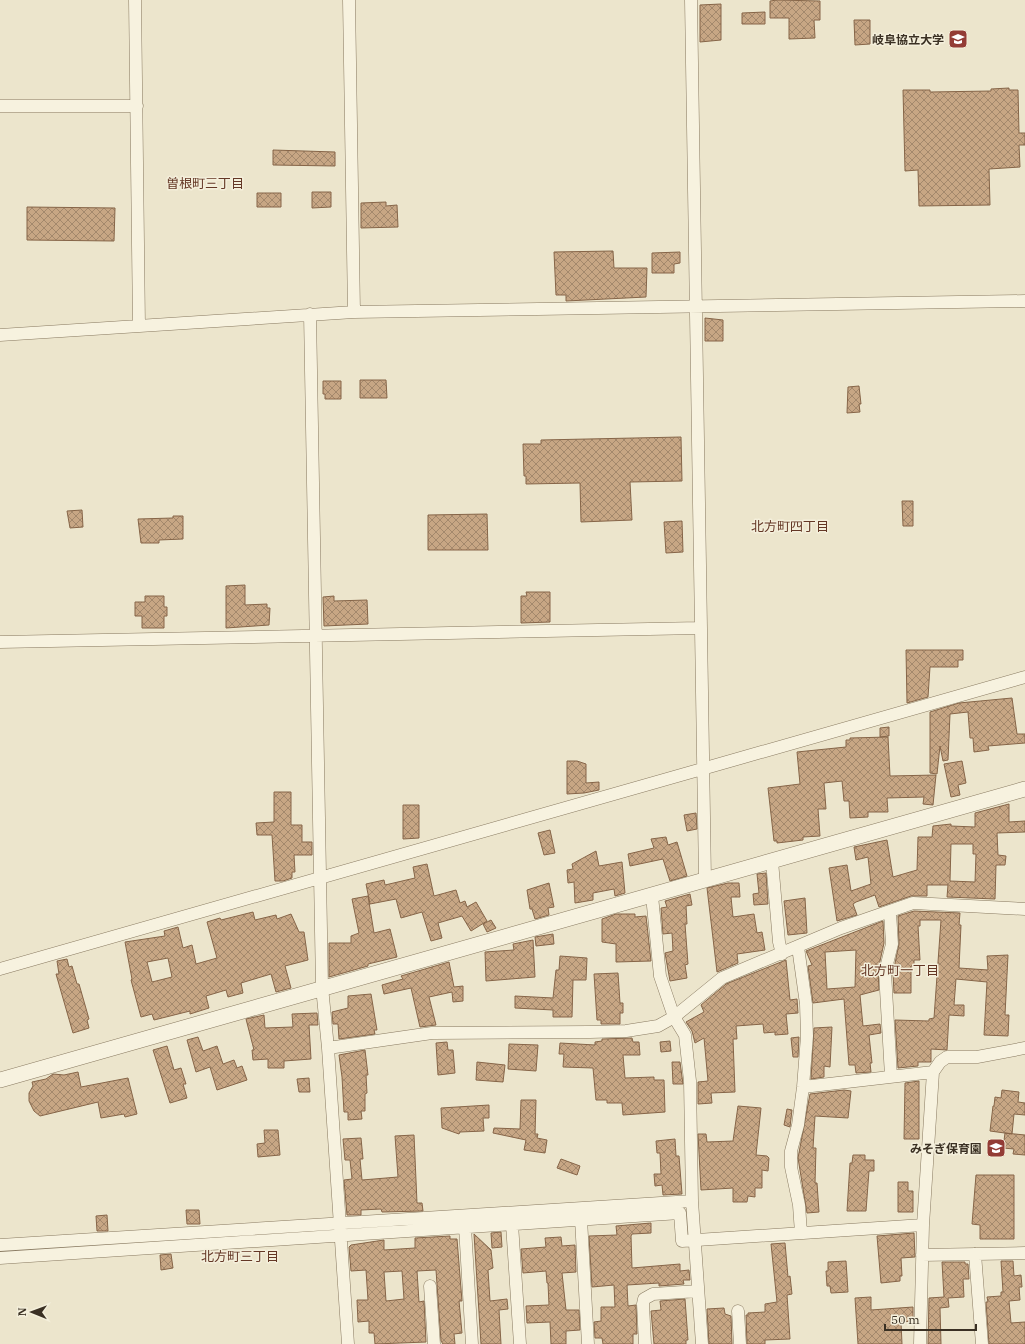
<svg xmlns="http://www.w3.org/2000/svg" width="1025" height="1344" viewBox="0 0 1025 1344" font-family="'IBM Plex Serif','Noto Sans JP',serif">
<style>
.building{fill:url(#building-cross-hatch);stroke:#866548;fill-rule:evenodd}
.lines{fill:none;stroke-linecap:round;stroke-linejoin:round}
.minor-casing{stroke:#887960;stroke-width:13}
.tertiary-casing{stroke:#887960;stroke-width:16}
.minor{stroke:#f7f2df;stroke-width:12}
.tertiary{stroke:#f7f2df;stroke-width:15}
.labels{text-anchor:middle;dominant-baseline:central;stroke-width:3;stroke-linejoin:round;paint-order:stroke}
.poi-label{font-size:12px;font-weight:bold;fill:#3a3023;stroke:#f4efdb;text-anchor:end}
.neighbourhood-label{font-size:13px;fill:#643725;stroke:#f4efdb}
</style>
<defs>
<pattern id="building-cross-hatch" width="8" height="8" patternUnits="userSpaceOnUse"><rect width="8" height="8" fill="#c7a684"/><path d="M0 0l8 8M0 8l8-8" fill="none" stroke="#a3886c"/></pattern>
</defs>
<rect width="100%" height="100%" fill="#ece5cc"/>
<!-- building -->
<path class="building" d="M777 0 820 1V20H814L815 38 789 39V18H770V1Z
M721 4V40L700 42V5Z
M765 12V24H742V13Z
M854 20H870V44L855 45Z
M1009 88V90H1018L1019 133H1025V145H1019L1020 167 989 169 990 205 919 206 918 170 905 171 903 90H930V92L991 91V89Z
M273 150 335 152V166L273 165Z
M312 192H331V207L312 208Z
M257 193H281V207H257Z
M386 202V206L397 205 398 227 361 228V203Z
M27 207 115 208 114 241 27 240Z
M613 251 614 268H647L646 297 566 301V295H556L554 252Z
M680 252V263L674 264V273H652V253Z
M705 318 723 320V341H705Z
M360 380H386L387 398H360Z
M323 381H341V399H325V394H323Z
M859 386 861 404H859L860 412 847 413 848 387Z
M681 437 682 481 630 482 632 520 581 522 580 483 526 484V476H524L523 444H541V440Z
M902 501H913V526H903Z
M82 510 83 527 70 528 67 511Z
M487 514 488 550H428V515Z
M173 516H183V539L159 540V543H141L138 519 173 518Z
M682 521 683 552 666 553 664 522Z
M245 585V605L267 604V608H270L269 625 226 628V586Z
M526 592H550V622L521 623V596H527Z
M145 596H164V607H167V616H164V628H142V616H135V602H145Z
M334 596V601L367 600 368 624 324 626 323 597Z
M906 650H963V660H958V667H930L928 697 907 703Z
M1012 698 1017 734H1025V743L988 746 989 750 974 752 973 738H970L968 712 950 714 948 760 943 761 940 746 937 774 930 773V712L959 703Z
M889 727V736L880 737V728Z
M888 737 890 776 936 775 933 805 923 804 924 797 887 798 888 812H868V817L850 818 849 801H844L842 781 824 783 826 809H818L820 836 803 837V840L777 843V841H774L768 788 800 784 797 752 846 747V740H850V738Z
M567 761H577L586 764V783L599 782V790L584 793 567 794Z
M962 761 966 783 958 785 960 795 951 797 944 764Z
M274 792H291V825H302V842H312V855H294L295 872H292V878L283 881H275L272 835H257L256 823 274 822Z
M1009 804V822L1025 821V832L997 833 998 855 1006 856 1005 865H996L995 899 947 897 948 885H927V896H911L879 907 875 895 856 902 853 904 857 915 837 921 829 868 847 865 851 891 871 884 868 857 856 860 854 847 887 840 893 877 917 870 918 837H932L933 826 951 824V826L975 827V813ZM951 844H973V854H976L975 882 950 881Z
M403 805H419V838L403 839Z
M696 813 697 829 687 831 684 815Z
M550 830 555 853 544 855 538 833Z
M666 837 668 845 677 842 687 876 670 881 663 859 630 866 628 854 654 848 651 839Z
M596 851 599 866 622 862 625 893 615 896 614 889 593 893V900L575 903 574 882 568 883 567 870 573 869 572 864Z
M427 864 434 896 456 890 460 903 465 901 467 907 476 902 487 921 471 931 462 916 438 923 442 938 431 941 422 912 401 918 396 899 370 904 366 884 384 880 385 885 415 878 413 867Z
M766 873 768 904 754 905 753 894 759 893 757 874Z
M549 883 554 907 548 908 549 915 535 919 532 909H530L527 890Z
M728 883H739L740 897H731L733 917 754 914 757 933 762 932 765 950 737 954 738 963 717 972 707 888Z
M690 894 692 905 686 906 687 924H685L688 964 685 965 687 978 670 981 665 953 673 951 672 933 663 934 661 908 667 907 665 901Z
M368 896 374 933 390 929 397 957 368 964V966L329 977V943H351V936L359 933 352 899Z
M805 898 807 933 788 935 784 901Z
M914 911 960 913 959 925H961L959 968 988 970 987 956 1008 955 1005 1015H1009L1008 1036 984 1035 987 982 956 979 954 1005H964V1016L949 1015 947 1050 931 1049V1062H918V1066L898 1068 895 1020 929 1021V1019L934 1018 941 920H920V926H918L920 960H914V966H911V993H894L893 973 899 944 898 916Z
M253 912 255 920 276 915 277 919 291 914 299 932H304L308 960 285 966 291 988 276 992 271 974 241 983 243 993 228 997 226 990 206 996 209 1008 190 1014V1011L154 1020 152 1014 141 1017 131 980 132 979 125 942 165 936 164 931 178 927 183 948 192 945 196 964 217 958 207 922 220 918 221 920ZM168 958 172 977 152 982 147 962Z
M616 914H635V917L646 916 651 961 616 962V944L602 942V919Z
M491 920 496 928 487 932 483 924Z
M883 921 884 943 878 970 879 990 860 995 863 1026 880 1024 881 1033 869 1035 872 1063H870L871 1072 856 1073 855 1065H849L844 999 813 1003 808 966 812 965 806 951ZM856 950 855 987 827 989 825 952Z
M553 934 554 944 536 946 535 937Z
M533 940 535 977 486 981 485 952 514 950 513 944Z
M560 956 587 958 586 980H573L572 1017H553V1010L515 1008V996L553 998 556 970H559Z
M67 959 69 967 72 966 77 984H79L89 1019 87 1020 89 1028 73 1033 56 974H59L57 961Z
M786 960 790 1000 797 999 798 1013 786 1014 788 1034 775 1035V1032L764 1033 763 1024 736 1026 737 1039H733L735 1092 711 1093 712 1103 698 1104V1082L708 1081 704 1038 695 1043 692 1031 686 1022 704 1012 701 1005 726 984Z
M449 962 454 987 463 986V1001L453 1002 452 992 429 997 436 1025 420 1027 411 988 384 994 382 985 403 979 401 976Z
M618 973 620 1003H623V1013H620V1024H601V1020H597L594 974Z
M371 994 377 1030H374L375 1034 339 1039 338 1024H333L332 1012 348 1008V996Z
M317 1013 318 1025H309L311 1059 284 1061V1068H268V1059L253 1060 252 1050H254L246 1019 264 1015 265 1028 293 1027 292 1014Z
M832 1027 830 1067 824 1066V1077L811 1079 814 1028Z
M198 1037 203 1051 217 1046 223 1064 234 1060 237 1068 242 1066 247 1080 217 1090 210 1067 196 1072 187 1040Z
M799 1037 798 1057H793L791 1038Z
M632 1038 633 1042H639L640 1055H623L625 1078 654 1077V1080H664L665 1112 623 1115 622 1103H607V1100H596L593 1068 563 1067 564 1054H559L560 1043 595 1045V1042L602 1041V1039Z
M670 1041 671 1051 661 1052 660 1042Z
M447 1042 448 1050H453L455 1073 438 1075 436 1043Z
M509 1044 538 1045 536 1071 508 1069Z
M167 1046 174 1070 181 1068 186 1084H183L187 1098 170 1103 153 1050Z
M365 1050 368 1075H366L367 1093 365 1094V1111H361L362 1119 348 1120V1112H344L342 1077 339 1055Z
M477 1062 505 1065 503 1082 476 1080Z
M672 1062H680L683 1084H673Z
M78 1072 81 1087 128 1078 137 1114 125 1117 124 1114 101 1118 98 1102 40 1116 34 1111 29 1101V1093L33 1086 32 1082 46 1079 53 1074 64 1075Z
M309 1078 310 1092H299L297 1079Z
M919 1081V1139H904L905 1083Z
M844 1090 851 1091 848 1118 815 1116 813 1148H816L815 1183H817L819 1212 807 1213 798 1158 810 1094Z
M1002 1090 1019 1092 1018 1102 1025 1103V1115L1014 1114 1012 1134 990 1131 993 1106H994L995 1097 1001 1098Z
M521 1100H536L535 1134H538L537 1138 547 1140 545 1153 524 1150 526 1140 493 1133 494 1128 520 1129Z
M489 1105V1118H483L484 1131 460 1132 459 1134 442 1128 441 1108Z
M738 1106 761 1108 756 1155 767 1156 769 1158 768 1171 762 1170V1188H755V1197L748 1196 747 1202H733V1188L701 1190 698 1134H706L707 1142 733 1141Z
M787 1109 792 1110 790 1127 784 1125Z
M264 1130H278L280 1155 258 1157 257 1144 265 1143Z
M1005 1133 1025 1135V1155L1013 1154 1014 1149 1003 1148Z
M414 1135 417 1203H422L423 1211 382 1212 381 1209 361 1210V1215H347L344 1180 352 1179 350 1160H345L343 1139 361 1138 363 1159H360L362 1180 398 1177 395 1136Z
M675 1139 676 1156H679L682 1194 663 1195 662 1185 655 1186 654 1174H661L660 1153H657L656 1141Z
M853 1155H865V1160H874V1171H869L866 1211H847L850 1163H852Z
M561 1159 580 1166 577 1175 557 1168Z
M976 1175H1014V1239H980V1225L972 1224Z
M898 1182H908V1191H913V1212H898Z
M186 1210H199L200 1224H187Z
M107 1215 108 1231H97L96 1216Z
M651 1223V1233L632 1234 631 1236 632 1268 680 1264V1271L689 1270 690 1280H683L684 1284 659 1286V1283L627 1285 628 1306 636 1305 637 1334H633V1344H603L602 1338H595L594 1322 601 1321V1307H615L614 1285 592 1287 589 1236 617 1235 616 1226Z
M501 1232 502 1247 492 1248 491 1233Z
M914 1233 915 1257 901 1258 902 1276H900V1281L881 1283 877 1236Z
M474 1234 491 1250 493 1268 488 1270 490 1301 507 1299 508 1309 499 1310 501 1344H481Z
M450 1236V1239H457L462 1301H459L462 1333 454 1334 455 1344H443L441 1341 436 1270 417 1271 419 1302 424 1301 426 1342 375 1344 374 1333H369V1321L358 1322 357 1300H368L366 1270 351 1271 349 1247 351 1245 384 1240V1250L415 1248V1238ZM402 1271 404 1299 386 1301 384 1272Z
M561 1237 562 1246 575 1245 576 1272 562 1273 566 1310H579L580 1330 566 1331V1344H551L550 1322 527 1323 526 1306 549 1305 548 1283H547L546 1271 523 1273 521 1249 546 1247 545 1238Z
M785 1243 788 1277 790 1276 792 1294 787 1295 790 1339 765 1340V1344H747L746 1315H748V1313L765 1312V1304L777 1302 771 1244Z
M171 1254 173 1268 161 1270 160 1255Z
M846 1261 848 1292 831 1293 830 1286H827L826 1271H828V1262Z
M1001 1261H1013L1014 1276 1021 1275 1022 1287H1019L1020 1300 1009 1301 1011 1323 1025 1322V1344H989L986 1302H988L987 1297 1001 1296V1292H1003Z
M942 1262H965V1264H968L969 1279H963L964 1297 948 1298 949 1307 940 1308 941 1344H928L929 1298 944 1297Z
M871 1297V1310L913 1307V1321L901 1322 902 1344H858L855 1298Z
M685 1299 688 1340H686V1344H654L651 1311 661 1310 660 1301Z
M724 1308 725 1314 731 1316 732 1344H709L707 1309Z"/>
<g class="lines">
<defs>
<path id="minor" d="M135 0 139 326
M349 0 354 312
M691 0 705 880
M0 106H137
M310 314 322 987 328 1048 348 1344
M0 335 354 312 1025 301
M0 642 700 628
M772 861 779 942 782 954
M652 896 660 976 674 1017 685 1035 690 1081 692 1201 702 1344
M890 912 892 944 885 972 891 1076
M798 947 806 1004 807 1036 803 1087 798 1125 791 1151V1167L799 1205 801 1233
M0 969 1025 677
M328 1048 432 1033 590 1032 626 1031 658 1026 674 1017 722 978 841 928 913 903 1025 909
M803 1087 933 1072 940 1062 947 1057H977L1025 1048
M581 1219 588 1344
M512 1224 520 1344
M923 1225 933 1072
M465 1227 472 1344
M0 1245 692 1201
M975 1254 982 1344
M922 1255 1025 1253
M0 1258 680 1213 682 1241 923 1225 920 1344
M430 1286 434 1344
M738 1311 740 1344
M645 1344 643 1304 644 1299 653 1294 698 1291"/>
<path id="tertiary" d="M0 1080 1025 789"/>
</defs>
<!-- minor casing -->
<use href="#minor" class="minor-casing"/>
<!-- tertiary casing -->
<use href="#tertiary" class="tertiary-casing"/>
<!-- minor -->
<use href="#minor" class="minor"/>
<!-- tertiary -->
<use href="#tertiary" class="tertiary"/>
</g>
<!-- icons -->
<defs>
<symbol id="university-square" viewBox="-11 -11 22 22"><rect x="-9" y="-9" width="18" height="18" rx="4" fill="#933c35" stroke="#f4efdb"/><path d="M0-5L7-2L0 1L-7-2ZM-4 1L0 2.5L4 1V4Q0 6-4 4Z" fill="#fff"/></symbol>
<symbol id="school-square" viewBox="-11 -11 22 22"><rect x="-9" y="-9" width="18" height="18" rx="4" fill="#933c35" stroke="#f4efdb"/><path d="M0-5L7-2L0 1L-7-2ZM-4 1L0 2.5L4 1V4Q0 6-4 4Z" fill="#fff"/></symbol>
</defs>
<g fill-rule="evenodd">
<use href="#university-square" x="947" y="28" width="22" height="22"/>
<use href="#school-square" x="985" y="1137" width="22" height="22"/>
</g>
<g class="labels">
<!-- poi labels -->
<g class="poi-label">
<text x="944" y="39">岐阜協立大学</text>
<text x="982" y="1148">みそぎ保育園</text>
</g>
<!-- neighbourhood labels -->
<g class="neighbourhood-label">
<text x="205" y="183">曽根町三丁目</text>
<text x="790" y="526">北方町四丁目</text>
<text x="900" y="970">北方町一丁目</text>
<text x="240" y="1256">北方町三丁目</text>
</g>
</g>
<!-- north arrow -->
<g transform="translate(32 1312) rotate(271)" stroke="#f4efdb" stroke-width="3" paint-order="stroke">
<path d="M0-3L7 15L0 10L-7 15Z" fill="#3a3023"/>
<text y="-6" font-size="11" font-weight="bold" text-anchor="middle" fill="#3a3023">N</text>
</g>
<!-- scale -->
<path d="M885 1324v6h91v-6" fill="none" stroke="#3a3023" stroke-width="2"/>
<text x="891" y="1324" font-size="12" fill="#3a3023" stroke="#f4efdb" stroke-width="3" paint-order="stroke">50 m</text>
</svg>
